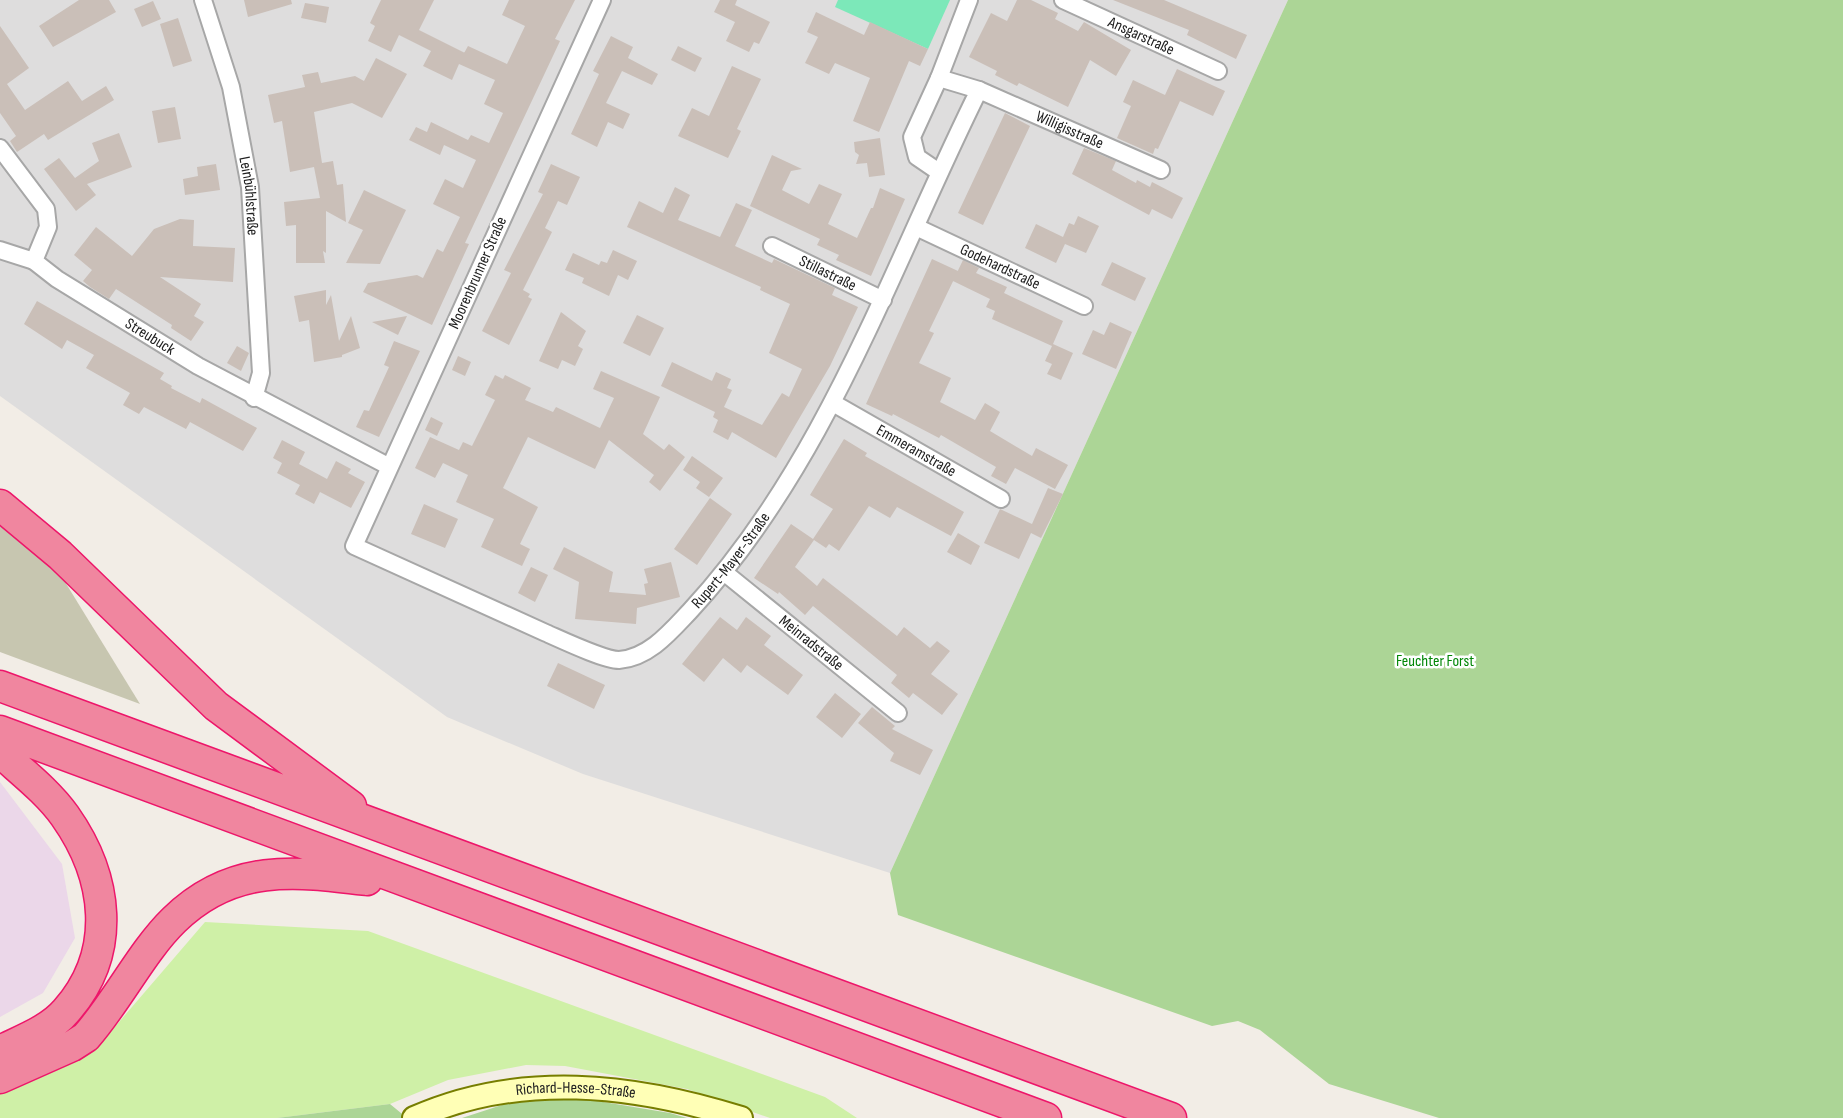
<svg xmlns="http://www.w3.org/2000/svg" width="1843" height="1118" viewBox="0 0 1843 1118" font-family="'Sofia Sans Condensed',sans-serif">
<style>
.residential{fill:#dedddd}
.industrial{fill:#ebd7e9}
.construction{fill:#c7c6b0}
.grass{fill:#cff0a7}
.forest{fill:#acd596}
.pitch{fill:#7ce8b9}
.building{fill:#cabfb8}
.lines{fill:none;stroke-linecap:round;stroke-linejoin:round}
.street-casing{stroke:#a7a7a7;stroke-width:20}
.secondary-casing{stroke:#777e00;stroke-width:26}
.highway-casing{stroke:#ed166a;stroke-width:33}
.street{stroke:#fff;stroke-width:16}
.secondary{stroke:#ffffb6;stroke-width:22}
.highway{stroke:#f0869f;stroke-width:30}
.labels{text-anchor:middle;dominant-baseline:central;stroke-width:5;stroke-linejoin:round;paint-order:stroke}
.street-label{font-size:16px;fill:#202020;stroke:#fff}
.park-label{font-size:16px;fill:#018606;stroke:#fff}
</style>
<rect width="100%" height="100%" fill="#f2ede6"/>
<!-- residential -->
<path class="residential" d="M0 0H1288L890 873 583 774 447 717 0 396Z"/>
<!-- industrial -->
<path class="industrial" d="M0 782 62 864 75 938 43 993 0 1017Z"/>
<!-- construction -->
<path class="construction" d="M0 526 54 564 140 704 0 652Z"/>
<!-- grass -->
<path class="grass" d="M205 922 368 931 825 1097 857 1118H770L687 1089 565 1066 526 1065 448 1080 390 1104 277 1118H0V1084L95 1050Z"/>
<!-- forest -->
<path class="forest" d="M1288 0H1843V1118H1439L1329 1084 1260 1030 1238 1021 1212 1026 898 915 890 873Z
M567 1096 670 1113 687 1118H462L508 1103Z
M390 1104 407 1118H277Z"/>
<!-- pitch -->
<path class="pitch" d="M838 0H950L928 49 835 7Z"/>
<!-- building -->
<path class="building" d="M79 0H109L116 12 53 47 39 26Z
M244 0H291L292 4 248 17Z
M381 0H434L419 30 465 53 463 55 468 46 507 64 525 26 502 15 509 0H575L555 39 560 41 465 243 469 244 432 325 363 292 368 283 417 275 423 278 437 249 443 252 460 217 433 204 445 179 463 188 476 160 444 145 440 155 409 140 416 127 427 132 431 122 468 140 471 135 489 143 503 113 484 104 495 80 459 64 452 80 423 66 431 51 399 35 391 52 368 41 375 26 370 23Z
M720 0H737L735 5 770 22 759 44 754 42 749 52 726 41 735 22 714 12Z
M1017 0H1031L1058 13 1055 19 1078 31 1084 22 1131 50 1116 76 1090 60 1068 107 1019 83 1017 86 995 75 997 71 969 57 991 13 1007 21Z
M1113 0H1164L1247 35 1236 59 1187 35 1189 30Z
M153 1 161 19 142 27 134 9Z
M305 3 329 7 326 23 301 18Z
M816 12 864 35 870 22 928 49 920 66 909 61 879 132 853 121 870 78 835 63 829 74 805 63 818 37 807 32Z
M178 18 192 61 173 67 160 24Z
M0 26 29 68 7 84 25 110 68 81 82 101 106 86 114 100 48 140 44 134 17 152 10 141 16 136 0 113Z
M611 36 633 47 628 58 658 74 652 85 622 71 606 103 630 114 623 129 608 122 597 147 571 134 599 74 593 71Z
M678 46 702 58 695 72 671 60Z
M376 58 407 74 382 118 352 103 314 112 322 163 333 161 337 185 343 184 346 222 326 211V253L323 251 325 263H296V225L286 226 284 202 320 198 314 167 290 172 282 121 274 123 268 95 305 87 302 75 318 72 321 83 355 76 364 81Z
M732 66 761 79 737 129 741 131 728 158 678 136 692 108 709 116Z
M1177 69 1225 91 1213 116 1180 101 1158 149 1155 148 1153 154 1117 138 1131 106 1123 102 1133 80 1165 95Z
M175 107 181 139 158 143 152 111Z
M1005 113 1030 126 983 225 958 213Z
M119 133 132 167 87 184 96 195 76 211 44 169 59 158 75 178 99 161 92 143Z
M880 138 885 175 869 177 867 163 856 164 859 155 855 152 854 142Z
M1084 148 1116 161 1112 170 1136 183 1137 180 1150 187 1152 182 1183 198 1172 219 1152 209 1149 215 1072 174Z
M772 155 802 169 791 171 782 190 809 204 819 184 842 194 828 224 857 238 871 208H873L880 188 905 199 871 276 836 260 839 255 817 245 820 239 750 206Z
M216 164 220 190 185 195 183 179 198 176 197 167Z
M551 164 580 177 567 205 558 201 545 228 552 232 523 290 530 294 528 297 532 299 509 345 482 331 511 273 504 270 543 194 538 192Z
M675 187 690 195 678 220 720 237 736 203 752 210 735 246 772 263 774 259 835 288 832 295 858 307 830 366 776 458 732 432 728 440 713 432 718 420 713 417 715 412 661 386 672 362 712 381 716 372 731 379 727 388 732 390 724 407 762 425 782 393 789 397 802 369 769 353 790 304 760 290 761 287 627 227 639 201 663 213Z
M364 190 406 210 380 264 346 263 363 230 348 223Z
M1078 216 1099 226 1086 253 1065 244 1056 263 1025 248 1036 224 1063 237 1069 223 1074 225Z
M180 219 194 220 193 246 235 248 233 282 160 277 201 304 194 316 204 322 191 341 171 328 172 325 116 289 109 299 90 287 83 281 92 270 74 255 96 227 132 256 154 229Z
M613 250 637 261 628 280 618 275 609 296 582 283 584 278 565 270 573 253 599 265 601 261 607 263Z
M932 259 958 271 929 331 934 333 919 363 951 378 940 402 975 420 985 403 1000 412 990 431 1032 456 1036 448 1068 465 1055 489 1015 468 1006 484 991 476 996 467 941 435 939 438 893 414 892 416 866 404Z
M963 260 979 268 976 273 1007 287 1004 293 1063 321 1053 344 1073 353 1061 380 1047 374 1052 364 1045 361 1052 346 992 319 995 311 986 307 990 299 953 281Z
M1112 262 1146 278 1135 301 1101 285Z
M326 290V305L331 295 339 341 351 316 360 348 342 355V357L314 362 309 320 299 322 294 296Z
M37 301 164 373 160 379 172 386 171 388 200 403 202 398 257 428 243 451 190 422 186 429 144 407 139 414 123 405 130 393 86 368 94 355 67 340 62 349 24 324Z
M561 312 586 331 578 346 583 349 575 366 562 360 558 369 539 361Z
M637 315 664 328 650 356 623 343Z
M407 316 398 335 372 322Z
M1110 322 1132 332 1116 369 1082 354 1093 330 1104 335Z
M394 341 420 351 379 437 356 427 364 410 369 411 389 367 384 365Z
M237 346 249 353 241 371 227 363Z
M458 356 471 362 465 376 452 370Z
M601 371 660 397 643 434 664 450 669 444 685 457 660 491 649 482 654 475 609 440 595 469 528 437 503 488 538 507 520 544 530 549 522 566 481 547 494 519 456 502 468 475 443 463 435 478 415 468 430 437 459 450 463 442 472 446 495 400 485 395 495 375 503 379 505 375 531 388 525 400 553 412 556 407 600 428 614 398 593 389Z
M431 417 443 423 437 436 425 430Z
M844 439 867 453 865 456 964 512 951 536 897 507 890 518 869 506 839 551 829 544 826 548 814 540 795 567 817 586 823 578 897 636 904 627 930 648 937 641 950 651 931 674 958 694 942 715 913 693 909 698 891 683 897 675 813 606 805 615 779 592 778 594 754 578 791 524 813 539 833 509 810 495Z
M282 440 305 452 299 464 327 479 336 461 351 469 348 473 365 482 351 508 320 492 314 504 295 494 300 485 277 473 282 463 273 458Z
M692 456 723 478 709 497 696 488 700 482 683 470Z
M1048 488 1063 494 1041 538 1031 533 1019 559 984 543 1000 509 1032 524Z
M710 498 732 514 697 565 674 549Z
M424 504 458 519 445 548 411 534Z
M958 533 980 546 971 565 947 552Z
M564 547 613 572 609 592 646 595 644 584 648 583 644 569 671 562 680 597 637 608 636 624 575 619 579 582 553 569Z
M531 567 548 575 535 602 518 593Z
M720 617 737 630 746 617 771 636 764 645 803 675 788 695 747 665 741 673 723 658 704 682 682 664Z
M558 663 605 685 594 709 547 686Z
M835 693 861 714 842 738 816 717Z
M872 707 895 726 892 729 933 750 920 775 890 761 894 753 858 723Z"/>
<g class="lines">
<defs>
<g id="street">
<path id="s1" d="M203 0 231 87 250 187 261 373 254 398"/>
<path id="s2" d="M602 0 354 546C418 575 482 604 546 633 562 640 604 660 619 660 649 658 671 631 690 611 827 463 891 267 979 90L939 78 969 0"/>
<path id="s3" d="M1063 0 1218 71"/>
<path id="s4" d="M979 90 1161 170"/>
<path id="s5" d="M0 148 46 209 48 227 34 261 57 279 198 366 388 466"/>
<path d="M939 172 917 157 912 137 939 78"/>
<path id="s6" d="M916 227 1084 306"/>
<path id="s7" d="M772 246 883 300"/>
<path d="M0 250 34 261"/>
<path id="s8" d="M833 403 1001 499"/>
<path id="s9" d="M725 573 898 713"/>
</g>
<g id="secondary">
<path id="s10" d="M414 1118C520 1071 633 1084 741 1118"/>
</g>
<path id="highway" d="M0 505 60 555 216 706 351 806
M0 686 1171 1118
M0 731 1046 1118
M0 752C22 772 48 792 65 816 108 877 118 952 66 1011 50 1030 22 1040 0 1051
M0 1078 72 1046 86 1037C117 1002 142 951 174 920 232 863 295 871 367 880"/>
</defs>
<!-- street casing -->
<use href="#street" class="street-casing"/>
<!-- secondary casing -->
<use href="#secondary" class="secondary-casing"/>
<!-- highway casing -->
<use href="#highway" class="highway-casing"/>
<!-- street -->
<use href="#street" class="street"/>
<!-- secondary -->
<use href="#secondary" class="secondary"/>
<!-- highway -->
<use href="#highway" class="highway"/>
</g>
<g class="labels">
<!-- street labels -->
<g class="street-label">
<text stroke="none"><textPath href="#s3" startOffset="86">Ansgarstraße</textPath></text>
<text stroke="none"><textPath href="#s4" startOffset="99">Willigisstraße</textPath></text>
<text stroke="none"><textPath href="#s1" startOffset="202">Leinbühlstraße</textPath></text>
<text stroke="none"><textPath href="#s6" startOffset="93">Godehardstraße</textPath></text>
<text transform="translate(478 273) rotate(-66)">Moorenbrunner Straße</text>
<text stroke="none"><textPath href="#s7" startOffset="62">Stillastraße</textPath></text>
<text stroke="none"><textPath href="#s5" startOffset="270">Streubuck</textPath></text>
<text stroke="none"><textPath href="#s8" startOffset="96">Emmeramstraße</textPath></text>
<text stroke="none"><textPath href="#s2" startOffset="1042">Rupert-Mayer-Straße</textPath></text>
<text stroke="none"><textPath href="#s9" startOffset="111">Meinradstraße</textPath></text>
<text stroke="none"><textPath href="#s10" startOffset="166">Richard-Hesse-Straße</textPath></text>
</g>
<!-- park labels -->
<g class="park-label">
<text x="1435" y="661">Feuchter Forst</text>
</g>
</g>
</svg>
